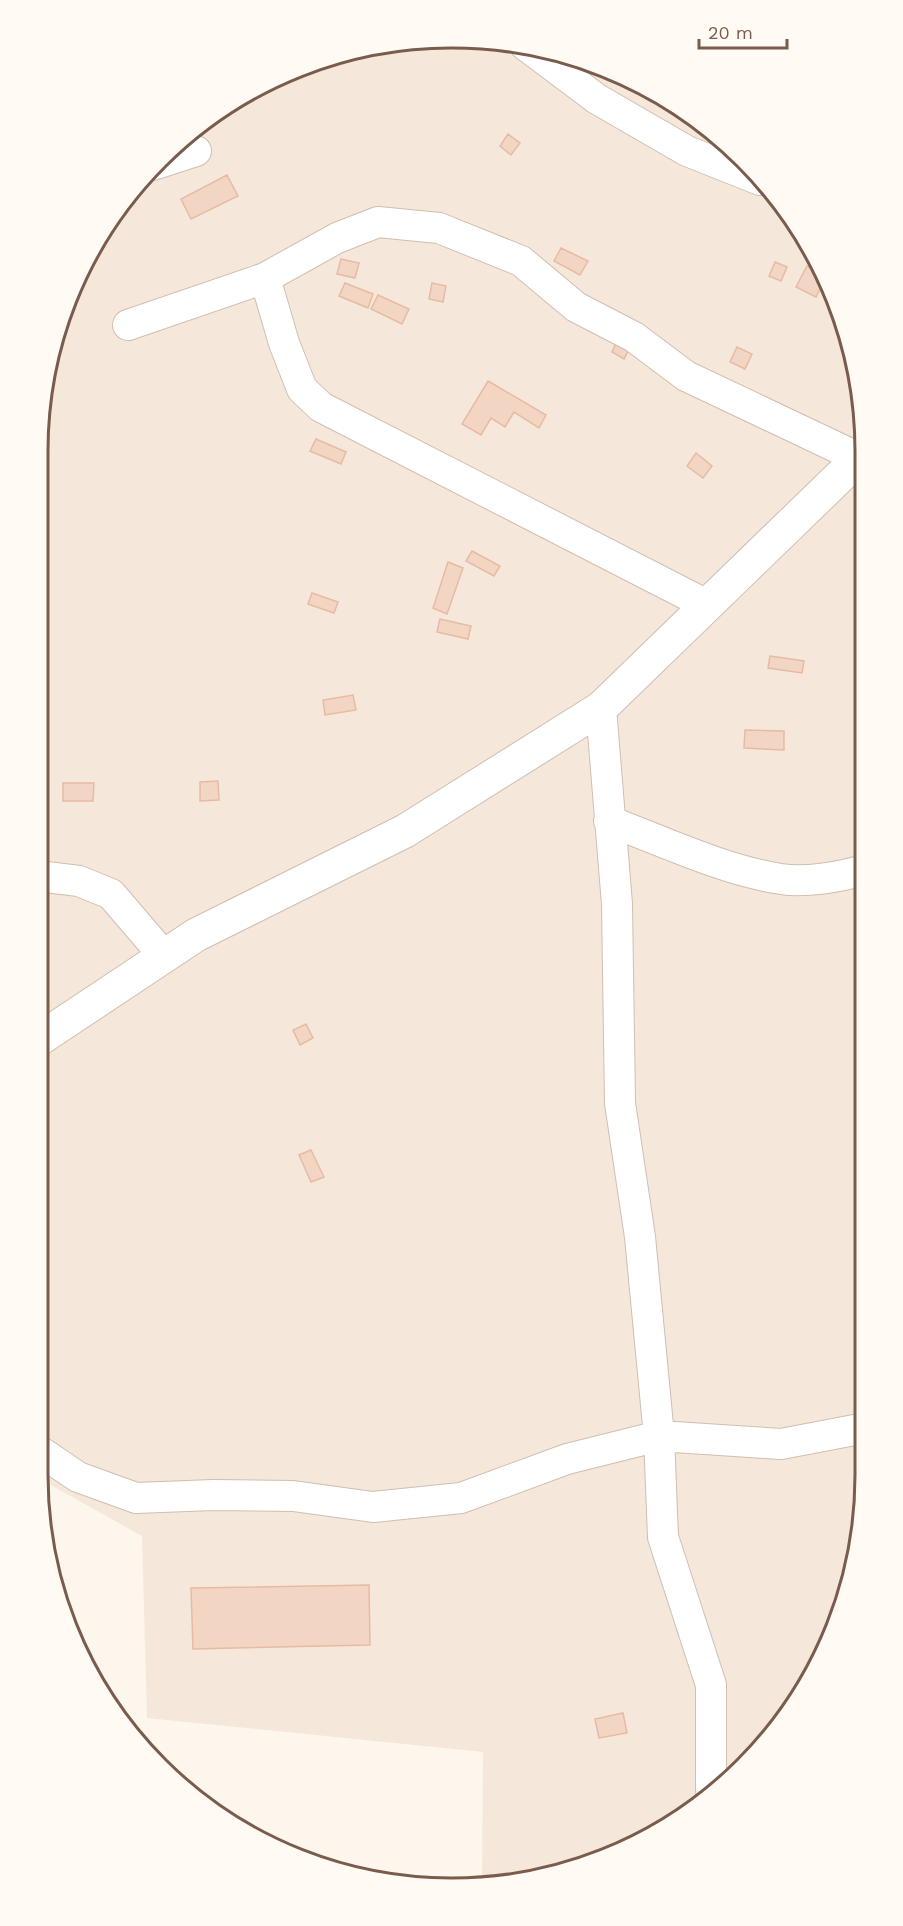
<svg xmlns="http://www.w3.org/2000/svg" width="903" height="1926" viewBox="0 0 903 1926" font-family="'Work Sans',sans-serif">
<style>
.residential{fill:#f5e8da}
.building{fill:#f3d5c3;stroke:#e6bba3;stroke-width:1.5}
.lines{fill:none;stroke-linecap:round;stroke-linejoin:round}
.minor-casing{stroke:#d1beb0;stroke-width:32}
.tertiary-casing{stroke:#d1beb0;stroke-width:35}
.minor{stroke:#fff;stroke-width:30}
.tertiary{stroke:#fff;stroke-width:33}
.rim{fill:none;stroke:#7a5c4d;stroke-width:3}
</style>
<rect width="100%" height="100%" fill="#fdf6ec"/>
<!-- residential -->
<path class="residential" d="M451 38 532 45 610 69 703 123 780 199 834 293 862 397 865 1475 857 1556 834 1633 763 1748 658 1833 584 1867 506 1885 482 1884 483 1752 147 1718 142 1536 38 1478V451L46 370 69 293 107 222 159 159 221 107 293 69 370 46Z"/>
<!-- building -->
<path class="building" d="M508 134 520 143 511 155 500 146Z
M227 175 238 196 191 219 181 199Z
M561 248 588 261 580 275 554 261Z
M341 259 359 263 355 278 337 274Z
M775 262 787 267 781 281 769 276Z
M807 266 823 274 825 278 816 297 796 287Z
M345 283 373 294 368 308 339 296Z
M432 283 446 286 443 302 429 299Z
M378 295 409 309 402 324 371 309Z
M617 341 630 347 624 359 612 352Z
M737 347 752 354 745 369 730 362Z
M488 381 546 415 539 428 514 412 505 427 491 418 481 435 462 424Z
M316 439 346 452 341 464 310 451Z
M696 453 712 466 703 478 687 466Z
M472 551 500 566 494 576 466 561Z
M448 562 463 568 447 614 433 608Z
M312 593 338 602 334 613 308 604Z
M440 619 471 626 468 639 437 632Z
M770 656 804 661 802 673 768 668Z
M353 695 356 710 325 715 323 700Z
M745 730 784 731V750L744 748Z
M218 781 219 800 200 801V782Z
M63 783H94L93 801H63Z
M306 1024 313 1038 300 1045 293 1030Z
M311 1150 324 1177 311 1182 299 1155Z
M369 1585 370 1645 193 1649 191 1588Z
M623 1713 627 1733 599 1738 595 1719Z"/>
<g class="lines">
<defs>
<path id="minor" d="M525 45 597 99 687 151 760 180
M153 165 196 151
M265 278 284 343 302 389 321 407 707 605
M128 325 265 278 337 238 378 222 439 228 521 261 576 307 634 337 686 376 859 458
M601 708 617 904 620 1103 640 1237 659 1436 663 1537 711 1685V1790
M609 821C662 841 726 871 781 879 804 883 841 877 863 870
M38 876 79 881 111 894 164 956
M38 1450 78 1477 136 1498 213 1495 293 1496 373 1507 461 1498 567 1459 659 1436 781 1444 865 1428"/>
<path id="tertiary" d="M38 1040 196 935 405 831 601 708 862 455"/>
</defs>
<!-- minor casing -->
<use href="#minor" class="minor-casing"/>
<!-- tertiary casing -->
<use href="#tertiary" class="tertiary-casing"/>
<!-- minor -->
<use href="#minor" class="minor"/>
<!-- tertiary -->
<use href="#tertiary" class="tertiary"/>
</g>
<!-- crop -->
<path d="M0 0H903V1926H0ZM451 48H452A403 403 0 0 1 855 451V1475A403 403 0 0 1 452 1878H451A403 403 0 0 1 48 1475V451A403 403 0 0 1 451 48Z" fill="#fffaf3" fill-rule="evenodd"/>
<path class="rim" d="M451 48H452A403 403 0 0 1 855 451V1475A403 403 0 0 1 452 1878H451A403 403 0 0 1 48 1475V451A403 403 0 0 1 451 48Z"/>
<!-- scale -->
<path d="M699 39v9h88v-9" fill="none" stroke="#7a5c4d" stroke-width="3"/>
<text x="708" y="39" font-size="18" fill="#7a5c4d" stroke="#fffaf3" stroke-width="4.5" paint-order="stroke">20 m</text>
</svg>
